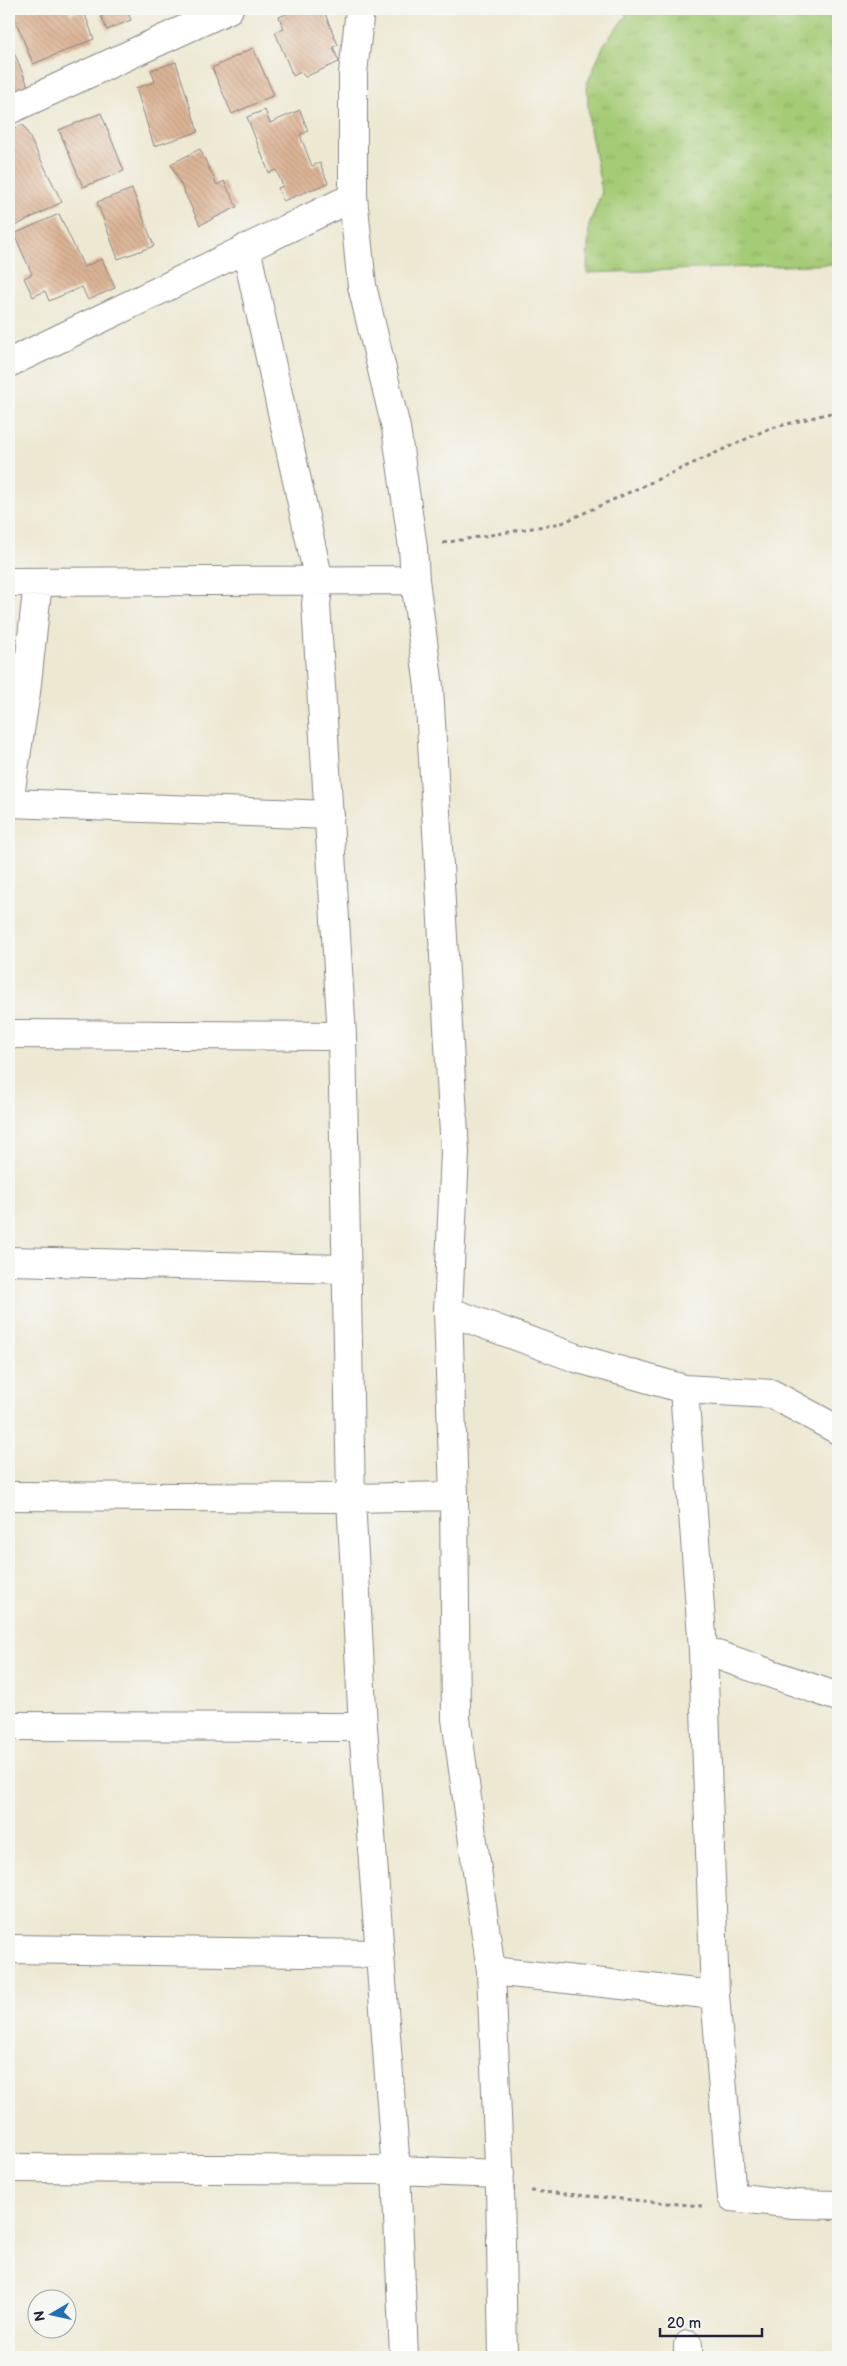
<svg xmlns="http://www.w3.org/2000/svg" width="847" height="2366" viewBox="0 0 847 2366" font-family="'Balsamiq Sans',sans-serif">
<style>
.grass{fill:url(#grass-tufts);stroke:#637658}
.building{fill:url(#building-back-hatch)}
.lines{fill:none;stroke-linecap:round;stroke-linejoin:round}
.minor-casing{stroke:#888586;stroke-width:30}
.path{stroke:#888586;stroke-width:3;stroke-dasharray:4 4;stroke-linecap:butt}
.minor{stroke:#fff;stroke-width:28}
</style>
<defs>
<pattern id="grass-tufts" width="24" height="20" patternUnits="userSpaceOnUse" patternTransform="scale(1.25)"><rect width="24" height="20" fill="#a4cb75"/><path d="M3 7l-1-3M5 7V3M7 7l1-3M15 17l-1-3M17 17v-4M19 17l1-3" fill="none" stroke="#8dae66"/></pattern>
<pattern id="building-back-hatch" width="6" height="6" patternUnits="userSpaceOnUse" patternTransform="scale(1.25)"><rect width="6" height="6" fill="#dcb495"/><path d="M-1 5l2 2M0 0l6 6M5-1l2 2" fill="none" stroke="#bc9a81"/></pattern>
</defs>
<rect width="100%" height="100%" fill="#f6f6f2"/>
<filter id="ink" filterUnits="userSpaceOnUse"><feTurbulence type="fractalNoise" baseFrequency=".02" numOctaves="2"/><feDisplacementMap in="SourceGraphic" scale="10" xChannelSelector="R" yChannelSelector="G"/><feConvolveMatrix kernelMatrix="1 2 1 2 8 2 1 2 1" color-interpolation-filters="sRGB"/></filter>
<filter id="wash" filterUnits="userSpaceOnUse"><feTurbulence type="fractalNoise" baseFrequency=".0096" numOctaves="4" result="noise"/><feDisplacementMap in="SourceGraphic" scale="20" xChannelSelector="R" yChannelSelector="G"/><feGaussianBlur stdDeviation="1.12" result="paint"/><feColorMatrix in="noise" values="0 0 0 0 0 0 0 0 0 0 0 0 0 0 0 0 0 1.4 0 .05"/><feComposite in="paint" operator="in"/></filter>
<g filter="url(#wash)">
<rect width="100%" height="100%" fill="#ede8d1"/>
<!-- grass -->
<path class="grass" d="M625 9H838V264L587 273 589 225 602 192 589 124 587 84 604 44 626 16Z"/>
<g id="blocks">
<!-- building -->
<path class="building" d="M11 9H69L71 14 83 9 94 39 33 64Z
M98 9H138L128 13 131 20 107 30Z
M299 9H323L338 45 333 47 339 62 305 77 301 72 293 76 275 32 284 29 279 17Z
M253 48 274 95 232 114 212 68Z
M13 50 29 88 9 96V52Z
M176 62 198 132 154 146 136 88 155 82 151 70Z
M265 110 270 123 300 110 308 131 300 135 312 166 320 163 328 183 283 201 278 188 283 186 276 170 269 173 247 117Z
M101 113 124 171 83 187 59 130Z
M23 124 62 202 9 229V131Z
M200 149 217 185 224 181 237 207 200 225 171 164Z
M132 189 154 246 118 259 97 202Z
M59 214 84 267 102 259 115 288 88 300 82 287 49 301 45 291 33 297 24 278 32 274 14 234Z"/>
</g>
</g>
<g filter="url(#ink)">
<use href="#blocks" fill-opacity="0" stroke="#888586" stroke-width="1"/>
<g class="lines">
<defs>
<path id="minor" d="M360 9 353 73V197L362 286 396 428 413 548 415 580 429 687 455 1152 448 1311 454 1496 456 1719 491 1971 500 2188 503 2357
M9 110 229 9
M246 248 319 581 316 604 342 1036 351 1498 363 1727 396 2170 404 2357
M9 363 353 197
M9 582 415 580
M9 802 26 692 38 582
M9 803 330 815
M9 1034 342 1036
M9 1261 345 1269
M448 1311 576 1358 684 1389 772 1394 838 1430
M684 1389 703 1650 715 1995 732 2197 793 2204 838 2205
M9 1496 351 1498 454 1496
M703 1650 838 1697
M9 1726 363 1727
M9 1949 379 1954
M491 1971 715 1995
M9 2168 396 2170 500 2174
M688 2357V2345"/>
</defs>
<!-- minor casing -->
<use href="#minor" class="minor-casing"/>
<!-- path -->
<path class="path" d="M443 543 562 523 768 429 838 411
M531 2191 702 2206"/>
<!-- minor -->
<use href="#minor" class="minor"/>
</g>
</g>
<!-- margin -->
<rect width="847" height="2366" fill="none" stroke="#f6f6f2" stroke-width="30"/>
<!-- north arrow -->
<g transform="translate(52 2314) rotate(261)"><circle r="24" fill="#f6f6f2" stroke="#a1a1a9"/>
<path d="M0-4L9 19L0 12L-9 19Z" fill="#1f6fb2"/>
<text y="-8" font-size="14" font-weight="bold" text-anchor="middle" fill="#22223b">N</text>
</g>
<!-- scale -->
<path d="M660 2328v8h102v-8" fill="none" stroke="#22223b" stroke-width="2.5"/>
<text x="667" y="2328" font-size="15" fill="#22223b" stroke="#f6f6f2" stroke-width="4" paint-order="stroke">20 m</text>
</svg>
